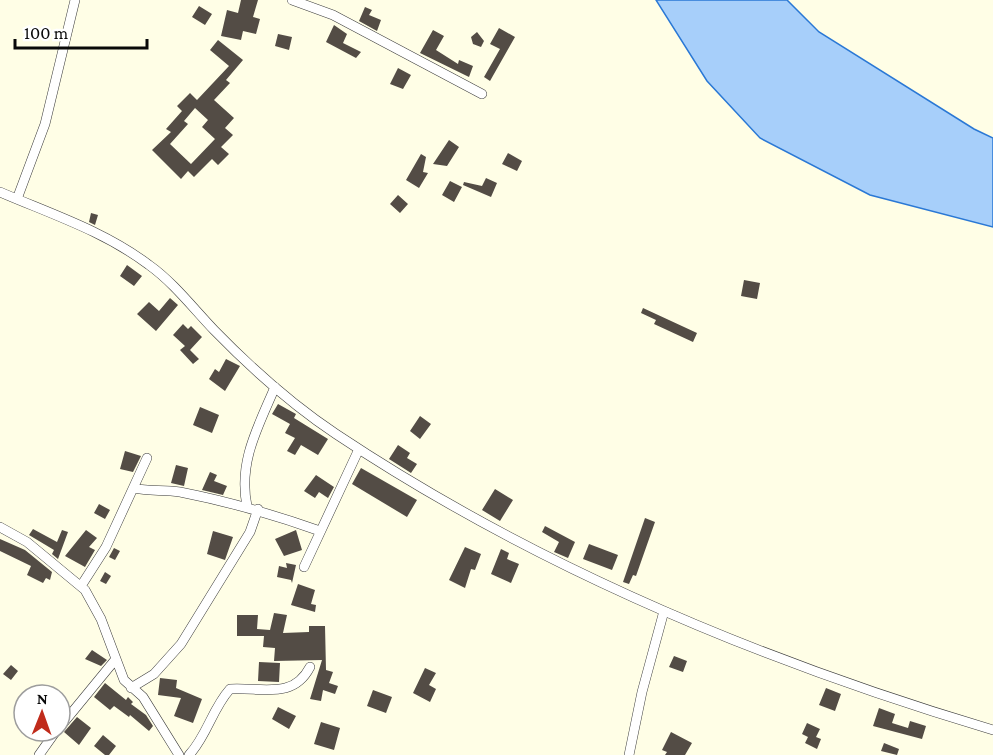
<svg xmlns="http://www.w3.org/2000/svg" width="993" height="755" viewBox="0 0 993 755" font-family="'Crimson Pro',serif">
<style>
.water{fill:#a7cffa;stroke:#2a78d5;stroke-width:1.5}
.building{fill:#534c45;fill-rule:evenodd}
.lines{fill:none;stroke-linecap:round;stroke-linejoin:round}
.minor-casing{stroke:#3c3c3c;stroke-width:10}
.minor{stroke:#fff;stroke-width:9}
</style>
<rect width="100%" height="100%" fill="#fffee6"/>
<!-- water -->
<path class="water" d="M656 0H787L819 32 974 129 993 138V227L870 195 760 138 707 81Z"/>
<!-- building -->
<path class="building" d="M241 0H258L253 17 260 19 256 34 243 31 241 40 221 36 227 10 238 13Z
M199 6 212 14 205 25 192 17Z
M365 7 372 10 369 15 381 20 377 31 359 21Z
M334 25 347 34 343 43 361 52 356 58 326 42Z
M499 28 515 37 490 81 484 77 500 49 490 44Z
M433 30 444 36 436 50 458 64 459 60 473 66 469 77 420 53Z
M477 32 484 41 481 47 473 44 471 37Z
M278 34 292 37 289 50 275 46Z
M218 40 243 60 226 80 230 83 214 100 234 118 225 128 233 135 221 147 229 154 218 165 212 159 194 177 188 171 181 179 152 150 171 132 166 129 182 111 177 106 190 93 197 100 229 66 210 50ZM195 108 208 120 202 127 215 139 191 164 170 144 188 124 184 121Z
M398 68 411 75 403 89 390 84Z
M449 140 459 147 447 166 433 164Z
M508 153 522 161 517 171 502 164Z
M421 154 426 157 423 172 428 173 419 188 406 180Z
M486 178 497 183 491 197 463 185 464 182 482 186Z
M450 181 462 187 454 202 442 195Z
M398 195 408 204 400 213 390 204Z
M91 213 98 215 95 225 89 222Z
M127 265 142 276 134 286 120 276Z
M744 280 760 283 757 299 741 296Z
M170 298 178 305 156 331 137 314 149 302 159 311Z
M643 308 697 333 693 342 654 324 656 320 641 313Z
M183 324 188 329 191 326 202 337 190 350 199 359 193 364 180 350 185 346 173 335Z
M226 359 240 366 225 391 209 379 215 369 219 372Z
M278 404 296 414 294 418 328 439 318 455 301 445 295 455 287 451 295 438 285 433 290 424 272 414Z
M200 407 219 415 212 433 193 425Z
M420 416 431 424 420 439 410 431Z
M398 445 410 453 407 458 417 464 411 473 389 459Z
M125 451 141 456 133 472 120 469Z
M176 465 188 468 184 486 171 483Z
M361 468 417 500 407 517 352 484Z
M210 472 217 475 214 481 227 486 223 495 202 490Z
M316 475 334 487 328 498 319 492 315 498 304 491Z
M495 489 513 500 500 521 482 510Z
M99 504 110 510 105 519 94 513Z
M645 518 655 522 636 576 633 575 629 584 623 582Z
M545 526 575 542 568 558 554 552 559 542 542 532Z
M33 529 57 542 62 530 68 532 58 559 52 554 54 550 29 535Z
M86 530 97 538 89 547 95 550 85 567 65 556Z
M296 530 302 550 284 556 275 539Z
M213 531 233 537 225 560 207 554Z
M0 539 25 550 52 572 50 580 46 578 43 583 27 575 31 566 0 551Z
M589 544 618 555 612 570 583 559Z
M465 547 481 554 475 570 471 569 465 588 449 580Z
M114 548 120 551 115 560 109 557Z
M501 549 509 553 507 559 519 564 511 583 491 574Z
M286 563 296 565 292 583 291 580 277 577 279 566 287 568Z
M105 572 111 576 106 584 100 581Z
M298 584 315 590 311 604 316 605 315 612 291 605Z
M274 613 287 615 283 633 309 632V626H325L326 670 333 672 329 683 338 686 335 694 323 690 321 701 310 699 322 660 274 661 275 648 263 647 264 636H237V615H258L257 629 270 630Z
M92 650 107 660 101 666 85 659Z
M674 656 687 661 683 672 669 667Z
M259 662 280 663 279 682 258 681Z
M11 665 18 671 11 680 3 674Z
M425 668 436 673 429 685 436 689 430 702 413 693Z
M160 678 177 680 176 688 202 699 193 723 174 716 181 698 158 695Z
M105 683 126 700 128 697 133 702 131 704 146 715 153 726 149 731 130 715 129 717 114 706 110 710 94 697Z
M826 688 841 694 835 711 819 705Z
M373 690 392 697 386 713 367 706Z
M278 707 296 716 289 729 272 719Z
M879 708 895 714 892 723 908 728 910 721 926 726 922 739 873 726Z
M77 717 91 728 79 745 64 732Z
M321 722 340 728 334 750 314 744Z
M807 723 820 729 816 737 821 739 817 749 805 743 808 737 802 734Z
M671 732 692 743 685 755H665L667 752 662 750Z
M103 735 116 746 109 755H105L94 746Z
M884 743 899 749 897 755 881 751Z"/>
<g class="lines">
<defs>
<path id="minor" d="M292 0 333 15 482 94
M0 192C51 214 104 231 149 265 173 282 193 308 214 330 251 368 291 404 336 434 534 566 765 662 993 730
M17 199 45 124 75 0
M134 488C149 492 164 489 180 492 231 502 272 514 320 531
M247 506C238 462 258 427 275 387
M0 527 27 542 85 590 101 619 124 680 143 697 179 755
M304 567 359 449
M81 586 106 547 147 458
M131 688 154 674 181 644 250 532 258 509
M60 727 115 660
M39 755 56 731
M189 755C207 736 212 709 230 689 262 687 293 700 310 667
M629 755 642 692 664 611"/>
</defs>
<!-- minor casing -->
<use href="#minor" class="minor-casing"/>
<!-- minor -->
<use href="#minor" class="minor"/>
</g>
<!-- north arrow -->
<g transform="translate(42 713) rotate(1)"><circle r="28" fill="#ffffff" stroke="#9d9d9d" stroke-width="1.5"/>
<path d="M0-4.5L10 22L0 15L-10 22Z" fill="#c02b1b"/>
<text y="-9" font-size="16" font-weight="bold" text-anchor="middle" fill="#090909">N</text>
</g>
<!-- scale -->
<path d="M15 39v9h132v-9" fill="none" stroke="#090909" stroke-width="3"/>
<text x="24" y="39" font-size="18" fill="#090909" stroke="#ffffff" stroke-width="4.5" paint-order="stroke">100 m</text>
</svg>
